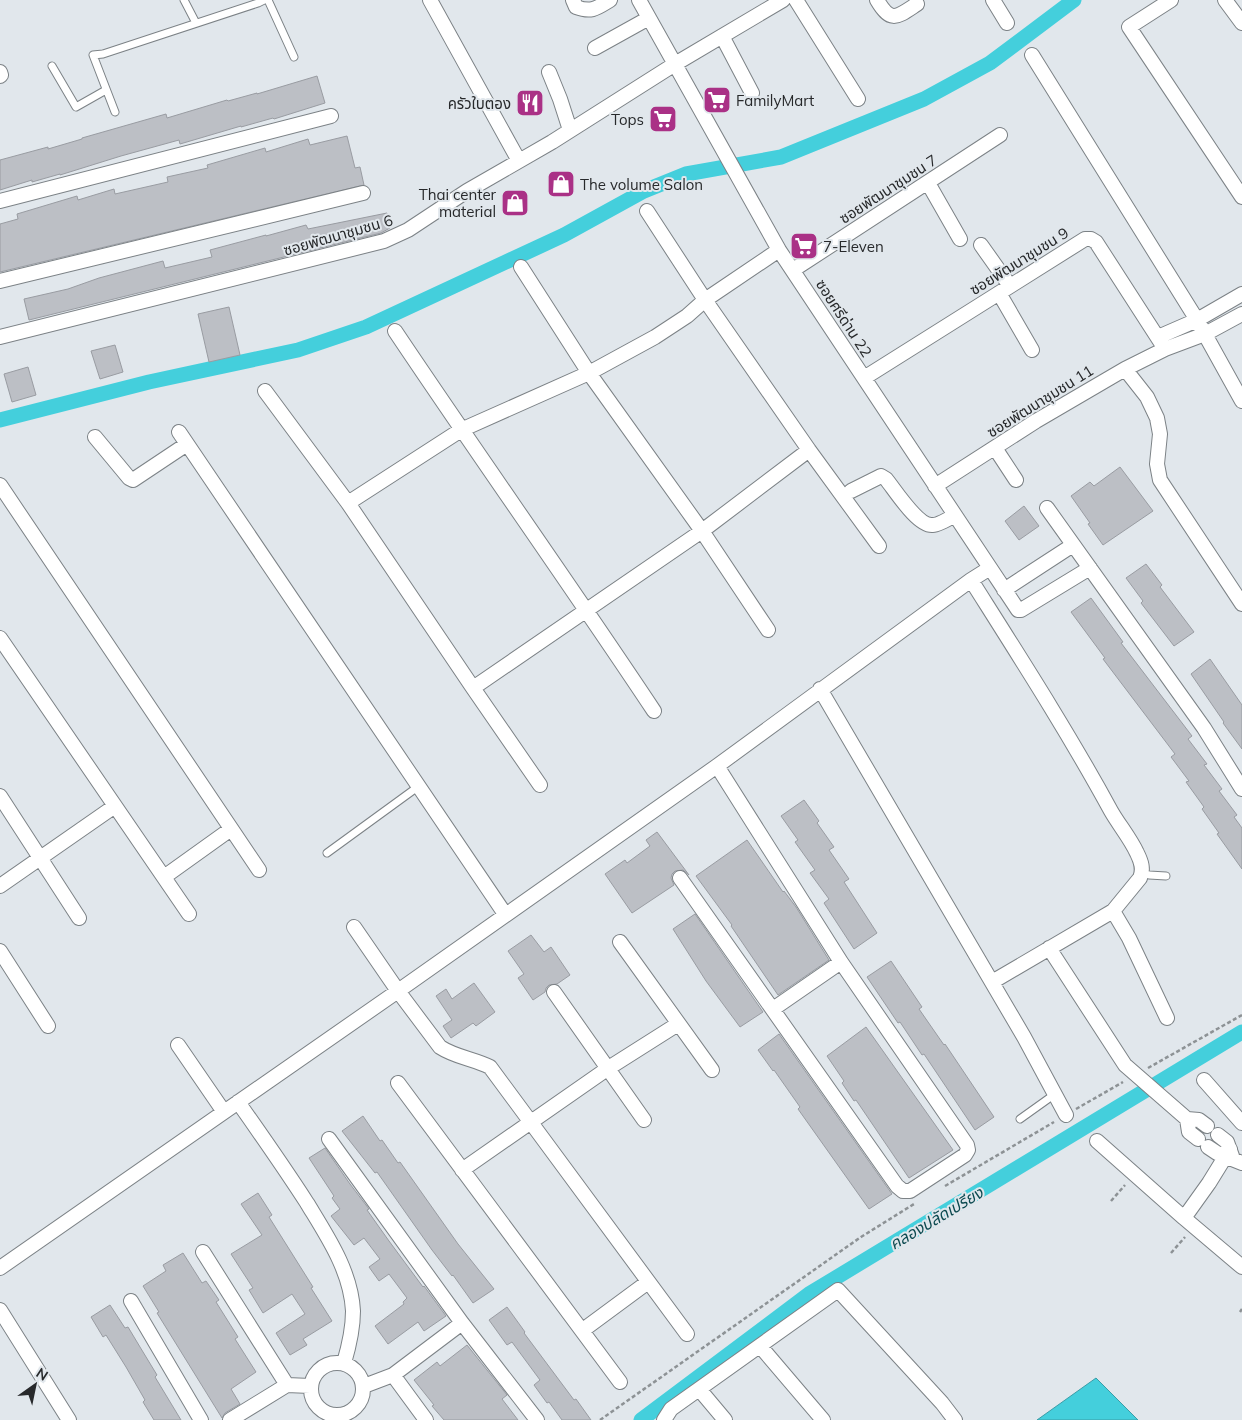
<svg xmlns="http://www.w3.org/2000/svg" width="1242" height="1420" viewBox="0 0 1242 1420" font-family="Mulish,'Noto Sans Thai',sans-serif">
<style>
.water{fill:#44cfdc;stroke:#3b9da7}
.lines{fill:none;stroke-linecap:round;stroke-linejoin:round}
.canal{stroke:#44cfdc;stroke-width:15}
.building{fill:#bcbfc5;stroke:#999ca2}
.lane-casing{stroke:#7c8286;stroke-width:9}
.street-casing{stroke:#7c8286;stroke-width:16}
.path{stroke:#8d9295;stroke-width:2.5;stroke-dasharray:4 2.5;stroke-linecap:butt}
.lane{stroke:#fff;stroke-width:7}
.street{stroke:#fff;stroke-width:14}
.labels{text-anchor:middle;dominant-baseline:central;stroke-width:4;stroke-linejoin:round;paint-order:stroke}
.poi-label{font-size:15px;fill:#27292b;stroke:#e1e7ec;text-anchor:start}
.street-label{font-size:15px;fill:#27292b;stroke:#e1e7ec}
.water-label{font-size:16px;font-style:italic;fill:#0d4a50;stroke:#e1e7ec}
</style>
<rect width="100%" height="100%" fill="#e1e7ec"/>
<!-- water -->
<path class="water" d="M1096 1378 1138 1420H1037Z"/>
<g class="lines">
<!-- canal -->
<path class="canal" d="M0 420 149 382 298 350 366 327 564 235 644 191 686 174 781 157 924 99 990 63 1074 0
M641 1420 809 1294 1242 1032"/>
</g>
<!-- building -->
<path class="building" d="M317 76 325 103 274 119 273 118 241 127V126L180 144 179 140 121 156 60 175V174L32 182V180L0 190V160L48 147V149L82 139V138L166 114 167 118 227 100 228 101 257 93V94Z
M347 136 355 168 360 167 364 185 0 272V224L18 219 17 214 77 196 78 200 114 189 115 194 168 182 167 177 208 168 207 165 265 148 266 152 308 139 310 145Z
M387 213 390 228 381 233 29 320 24 299 68 289 99 278 163 261 165 268 212 257 210 250 266 235V236L306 225 308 229Z
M229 307 240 355 209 362 198 314Z
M115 345 123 372 100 379 91 351Z
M28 367 36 395 12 402 4 374Z
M1120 467 1153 511 1103 545 1088 524 1090 523 1071 496 1090 482 1094 486Z
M1024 506 1039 526 1019 540 1005 521Z
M1146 564 1162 585 1160 587 1194 632 1174 646 1141 603 1143 601 1126 578Z
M1091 598 1123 642 1121 643 1192 736 1188 739 1207 764 1204 765 1222 789 1219 791 1237 815 1234 817 1242 828V869L1217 834 1219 833 1202 809 1204 807 1186 782 1189 781 1171 757 1175 754 1103 659 1105 658 1071 612Z
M1210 659 1242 705V749L1223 723 1224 722 1191 674Z
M804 800 819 821 817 823 834 847 829 850 849 879 844 882 877 933 854 949 824 903 829 899 810 873 815 870 795 842 798 840 781 816Z
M657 832 689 875 683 870 675 871 672 874 671 878 674 885 632 913 605 874 625 860 627 863 650 846 646 840Z
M747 840 783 892 784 891 796 907 829 960 778 995 731 926 732 925 696 876Z
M695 914 763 1012 740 1027 706 981 673 929Z
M531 935 544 952 551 947 570 975 557 984 549 985 546 988 545 992 533 1000 518 978 524 974 508 951Z
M891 961 922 1007 919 1009 944 1045 945 1044 994 1117 975 1130 924 1054 922 1055 900 1022 898 1023 867 977Z
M474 983 495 1012 476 1026 473 1023 451 1038 443 1026 452 1020 436 996 446 989 452 999Z
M866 1027 953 1150 909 1178 856 1100 854 1101 842 1083 844 1081 827 1056Z
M779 1034 892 1194 869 1209 798 1109 800 1107 774 1070 773 1071 758 1050Z
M363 1116 380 1141 382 1140 398 1163 400 1162 458 1244 494 1289 473 1303 453 1275 452 1276 432 1250 377 1172 375 1173 342 1131Z
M325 1148 350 1184 369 1209 367 1210 389 1241 423 1287 424 1286 446 1316 424 1331 418 1322 388 1344 375 1326 404 1304 403 1302 407 1298 389 1274 379 1281 369 1267 380 1259 364 1238 354 1245 331 1216 340 1209 332 1198 334 1196 309 1158Z
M258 1193 272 1215 269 1217 313 1287 311 1288 332 1321 303 1339 307 1345 290 1355 276 1333 305 1314 292 1294 263 1313 249 1290 253 1288 231 1254 262 1235 241 1204Z
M183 1253 202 1283 206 1281 219 1300 216 1302 238 1337 235 1339 256 1372 231 1389 240 1404 225 1413 222 1418 157 1313 159 1312 143 1286 166 1271 163 1265Z
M110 1305 125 1328 128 1327 140 1347 157 1375 155 1377 181 1420H154L143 1402 145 1400 126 1367 106 1335 103 1337 91 1317Z
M507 1307 525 1332 524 1333 574 1400 576 1399 591 1420H562L549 1402 547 1403 534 1385 540 1380 512 1342 507 1345 489 1320Z
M467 1345 507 1395 502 1399 518 1420H444L432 1406 434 1405 414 1380 437 1362 440 1366Z"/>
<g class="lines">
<defs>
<path id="lane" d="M184 0 196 23
M268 0 294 57
M52 66 76 107 106 90
M115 112 93 55 103 54 258 3 264 0
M327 853 419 786
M1142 873 1149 875 1166 876
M1020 1119 1055 1094"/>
<path id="street" d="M430 0 519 161
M573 0 576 7C592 13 597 8 610 0
M639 0 779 250 1018 610H1021L1090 568
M796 0 858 99
M877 0C891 24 897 17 917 4
M993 0 1007 23
M1171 0 1129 27 1242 197
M1225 0 1242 23
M722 36 752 93
M595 48 649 18
M1032 55 1197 320 1242 401
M0 72 1 75 0 76
M549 72 560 99 570 130
M928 183 960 239
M0 201 331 116
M647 211 705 300 809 450 879 546
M981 245 1010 286
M521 267 589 373 702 531 768 630
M793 270 1000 135
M0 281 363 193
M999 293 1032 350
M395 331C480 458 569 583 654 711
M0 337 384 241 408 230 467 191 552 142 675 64 783 0
M1158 337 1197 320 1242 294
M1125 369 1147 397 1157 418 1160 434 1157 464 1160 480 1242 604
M864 378 1085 239H1091L1096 242 1165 349
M265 391 348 503 473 688 540 785
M179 432 505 914
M95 437 129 478 133 480 187 444
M995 448 1016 480
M0 485 259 870
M935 486 1036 421 1125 369 1165 349 1205 334 1242 314
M851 491 881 476 886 479C895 490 918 527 933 525 938 525 950 518 955 515
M348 503 461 430 589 373 655 337 687 316 705 300 779 250
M1047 508 1204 728 1242 789
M971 580C1019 656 1068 732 1111 811 1119 825 1130 838 1137 853 1141 861 1144 869 1140 878L1113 911 1129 938 1167 1018
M1004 590 1073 545
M0 638 189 914
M473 688 702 531 809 450
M820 689 1024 1037 1066 1115
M0 796 79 918
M164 877 231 829
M680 878 897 1186 903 1191H910L965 1155 968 1150 967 1145 841 962 717 766
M0 886 115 806
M354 927 398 991 440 1047C455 1057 474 1059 490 1067L687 1334
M620 942 712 1070
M1049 948 1125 1065 1187 1119 1199 1120 1207 1126
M0 951 48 1026
M992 982 1113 911
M554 992 644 1120
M773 1009 841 962
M178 1045 224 1112
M1204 1080 1242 1123
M398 1083 620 1382
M238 1102C262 1136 285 1169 307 1203 327 1236 351 1271 353 1311 353 1329 349 1346 344 1363
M1187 1119 1189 1132 1198 1139
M1218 1135 1227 1142 1232 1156
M329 1139 462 1323 537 1420
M1097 1141 1184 1218 1209 1183 1230 1149
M1208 1147 1217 1153 1242 1163
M462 1170 607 1069 678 1024
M1184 1218 1242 1267
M203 1252 287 1385
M0 1268 398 991 717 766 971 580 990 568
M131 1301 201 1420
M0 1310 69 1420
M583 1330 648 1282
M760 1346 823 1420
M311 1389a26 26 0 1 1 52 0a26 26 0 1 1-52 0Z
M393 1375 426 1420
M364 1386 393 1375 462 1323
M699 1389 725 1420
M230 1420 287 1385 310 1386
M664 1420 671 1409 838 1290 942 1403 955 1420"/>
</defs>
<!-- lane casing -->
<use href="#lane" class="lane-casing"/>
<!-- street casing -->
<use href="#street" class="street-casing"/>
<!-- path -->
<path class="path" d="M1148 1068 1242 1015
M1076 1109 1123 1082
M945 1186 1054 1122
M1111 1201 1125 1185
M1171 1253 1185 1237
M1240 1312 1242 1309
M600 1420 861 1237 914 1204"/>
<!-- lane -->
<use href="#lane" class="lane"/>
<!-- street -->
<use href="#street" class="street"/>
</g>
<!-- icons -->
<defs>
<symbol id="supermarket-square" viewBox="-11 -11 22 22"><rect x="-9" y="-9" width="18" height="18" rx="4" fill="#aa3186" stroke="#e1e7ec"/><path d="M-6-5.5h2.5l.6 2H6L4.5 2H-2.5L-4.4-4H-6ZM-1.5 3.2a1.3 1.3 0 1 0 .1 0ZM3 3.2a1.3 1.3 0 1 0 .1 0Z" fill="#fff"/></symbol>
<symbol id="restaurant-square" viewBox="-11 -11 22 22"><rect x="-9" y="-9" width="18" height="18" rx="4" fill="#aa3186" stroke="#e1e7ec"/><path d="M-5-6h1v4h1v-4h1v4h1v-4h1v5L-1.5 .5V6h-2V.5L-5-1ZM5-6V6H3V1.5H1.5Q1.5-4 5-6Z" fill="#fff"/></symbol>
<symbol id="shop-square" viewBox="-11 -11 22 22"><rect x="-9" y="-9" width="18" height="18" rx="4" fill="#aa3186" stroke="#e1e7ec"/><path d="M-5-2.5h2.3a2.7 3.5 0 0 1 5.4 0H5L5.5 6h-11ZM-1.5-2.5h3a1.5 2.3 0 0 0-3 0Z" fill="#fff"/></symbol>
</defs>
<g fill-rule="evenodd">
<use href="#supermarket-square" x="701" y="84" width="32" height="32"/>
<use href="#restaurant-square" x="514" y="87" width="32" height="32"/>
<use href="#supermarket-square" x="647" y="103" width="32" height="32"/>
<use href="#shop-square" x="545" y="168" width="32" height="32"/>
<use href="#shop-square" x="499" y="187" width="32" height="32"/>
<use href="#supermarket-square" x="788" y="230" width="32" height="32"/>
</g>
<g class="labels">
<!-- poi labels -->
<g class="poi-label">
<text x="736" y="100">FamilyMart</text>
<text x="511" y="103" text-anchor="end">ครัวใบตอง</text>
<text x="644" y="119" text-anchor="end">Tops</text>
<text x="580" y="184">The volume Salon</text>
<text x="496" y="194" text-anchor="end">Thai center<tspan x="496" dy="17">material</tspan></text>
<text x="823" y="246">7-Eleven</text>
</g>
<!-- street labels -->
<g class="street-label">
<text transform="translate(888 189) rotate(-33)">ซอยพัฒนาชุมชน 7</text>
<text transform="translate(338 235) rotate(-16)">ซอยพัฒนาชุมชน 6</text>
<text transform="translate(1019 261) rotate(-32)">ซอยพัฒนาชุมชน 9</text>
<text transform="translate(844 318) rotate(57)">ซอยศรีด่าน 22</text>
<text transform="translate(1040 401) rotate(-32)">ซอยพัฒนาชุมชน 11</text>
</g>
<!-- water labels -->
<g class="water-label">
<text transform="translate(936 1218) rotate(-31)">คลองปลัดเปรียง</text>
</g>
</g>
<!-- north arrow -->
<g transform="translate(35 1385) rotate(33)" stroke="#e1e7ec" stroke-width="4" paint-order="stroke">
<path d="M0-4L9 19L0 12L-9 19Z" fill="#27292b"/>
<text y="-8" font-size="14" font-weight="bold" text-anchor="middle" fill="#27292b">N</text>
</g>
</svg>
